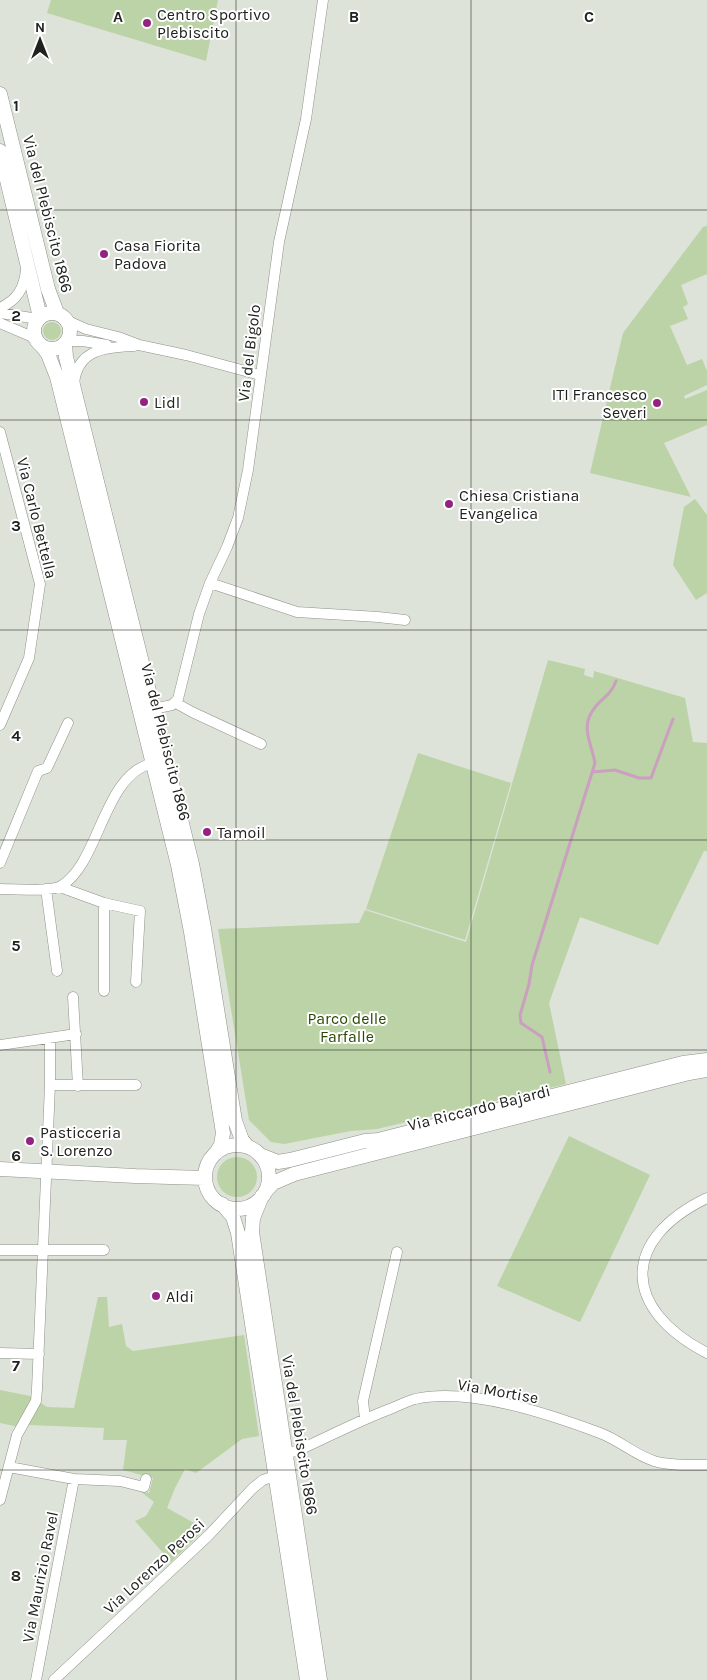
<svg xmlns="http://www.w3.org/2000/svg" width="707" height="1680" viewBox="0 0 707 1680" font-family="Karla,sans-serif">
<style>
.green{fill:#bbd3a6}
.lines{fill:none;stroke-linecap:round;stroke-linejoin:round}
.stream{stroke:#cb9fbf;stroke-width:3}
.street-casing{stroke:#8d9289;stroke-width:11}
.secondary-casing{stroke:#8d9289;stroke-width:15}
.street{stroke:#fff;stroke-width:10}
.secondary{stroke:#fff;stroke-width:14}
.grid{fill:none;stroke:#20221f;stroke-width:1;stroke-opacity:0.55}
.poi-dot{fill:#942281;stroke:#fff;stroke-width:2}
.labels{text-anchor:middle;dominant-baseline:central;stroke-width:4;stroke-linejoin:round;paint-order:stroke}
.poi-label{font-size:16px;fill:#20221f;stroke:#fff;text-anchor:start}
.street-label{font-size:16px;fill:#20221f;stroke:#fff}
.park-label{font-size:16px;fill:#2c4803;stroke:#fff}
.grid-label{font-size:16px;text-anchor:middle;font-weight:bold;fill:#20221f;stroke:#fff;stroke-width:4;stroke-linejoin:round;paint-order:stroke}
</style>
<rect width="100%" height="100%" fill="#dde3d9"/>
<!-- green -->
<path class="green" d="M51 0H218L206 61 47 13Z
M707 226V274L681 285 688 304 683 307 688 319 670 326 687 365 702 359 707 371V385L684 396 685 399 707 390V425L664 443 691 497 590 473 623 333 703 227Z
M43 331a9 9 0 1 1 18 0a9 9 0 1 1-18 0Z
M695 499 707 515V593L696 600 673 565 684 507Z
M548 660 585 669 584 675 593 678 594 671 685 698 693 742 707 743V851H704L658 945 580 917 549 1003 566 1084 377 1129 351 1131 284 1144 271 1142 249 1120 218 929 359 923 365 910 466 942Z
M418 753 511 783 465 940 366 909Z
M569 1136 650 1175 580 1322 497 1286Z
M217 1177a20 20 0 1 1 40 0a20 20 0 1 1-40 0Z
M98 1297H107L109 1327 122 1324 126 1346 133 1351 244 1335 259 1436 242 1439 196 1473 185 1469 175 1488 167 1508 205 1529 171 1562 135 1521 146 1516 154 1502 140 1491 149 1493 153 1478 123 1470 127 1440H103L104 1428 29 1425 24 1428 0 1423V1390L30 1396 47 1407 74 1408Z"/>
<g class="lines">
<!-- stream -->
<path class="stream" d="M592 772 615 770 639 778H651L673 719
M550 1072 542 1037 521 1023 520 1015 529 984 532 965 595 763C591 741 579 726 596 706 604 697 612 693 616 681"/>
<defs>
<path id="street" d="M0 308C17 300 24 289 26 270
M0 313 38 319
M68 321 86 329 118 337 139 345 186 355 260 375
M0 323 35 338
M68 341H83L107 345
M74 384C77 349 106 347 134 346
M0 432 40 584 29 658 0 725
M210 583 297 612 378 617 405 620
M176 703 192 712 261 744
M153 709 172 705 178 699 199 614 210 583 227 547 238 518 248 470 279 242 306 119 323 0
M0 863 38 771 47 768 68 723
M60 887 104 903 140 911 136 982
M0 889C13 889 51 892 61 886 100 863 103 774 153 763
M46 889 57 971
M104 991V903
M73 997 78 1086
M0 1045 76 1034
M50 1085H136
M707 1198C620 1240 622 1309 707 1353
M0 1250H104
M0 1353 39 1354
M365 1419 363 1401 397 1252
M285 1453 297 1451C328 1437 358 1421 390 1409 398 1406 407 1401 415 1399 470 1387 549 1414 600 1433 619 1440 635 1455 654 1461 671 1466 690 1465 707 1465
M9 1467 74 1479 120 1481 144 1487 146 1479
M0 1500 17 1435 36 1401 37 1389 50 1085V1038
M36 1680 74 1479
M54 1680 208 1536 253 1488 263 1480 275 1476"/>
<path id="secondary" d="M0 94 48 289 57 313
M0 151 40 317
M34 331a18 18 0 1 1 36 0a18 18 0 1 1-36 0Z
M65 344 66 357 192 864 204 928 235 1121 242 1140 248 1147
M42 346 48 354 57 377 178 865 191 932 223 1133 221 1145 216 1153
M205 1177a32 32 0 1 1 64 0a32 32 0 1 1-64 0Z
M260 1155 278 1162 290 1160 365 1141 378 1140 683 1063 707 1060
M0 1169 135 1176 205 1178
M265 1192 273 1183 294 1174 689 1073 707 1070
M262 1196 253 1218 252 1232 320 1680
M222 1204 233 1217 238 1233 307 1680"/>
</defs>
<!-- street casing -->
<use href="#street" class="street-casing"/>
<!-- secondary casing -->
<use href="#secondary" class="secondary-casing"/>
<!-- street -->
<use href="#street" class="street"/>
<!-- secondary -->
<use href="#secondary" class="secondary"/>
</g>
<!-- grid -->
<path class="grid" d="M236 0V1680M471 0V1680M0 210H707M0 420H707M0 630H707M0 840H707M0 1050H707M0 1260H707M0 1470H707"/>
<!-- markers -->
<g class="poi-dot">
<circle cx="147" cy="23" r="5"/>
<circle cx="104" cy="254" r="5"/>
<circle cx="144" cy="402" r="5"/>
<circle cx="657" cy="403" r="5"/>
<circle cx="449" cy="504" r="5"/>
<circle cx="207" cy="832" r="5"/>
<circle cx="30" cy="1141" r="5"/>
<circle cx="156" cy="1296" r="5"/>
</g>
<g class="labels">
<!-- poi labels -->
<g class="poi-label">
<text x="157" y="14">Centro Sportivo<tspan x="157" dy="18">Plebiscito</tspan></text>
<text x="114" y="245">Casa Fiorita<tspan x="114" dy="18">Padova</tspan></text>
<text x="647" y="394" text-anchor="end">ITI Francesco<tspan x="647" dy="18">Severi</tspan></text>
<text x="154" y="402">Lidl</text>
<text x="459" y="495">Chiesa Cristiana<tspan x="459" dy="18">Evangelica</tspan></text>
<text x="217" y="832">Tamoil</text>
<text x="40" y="1132">Pasticceria<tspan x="40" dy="18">S. Lorenzo</tspan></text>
<text x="166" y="1296">Aldi</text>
</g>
<!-- street labels -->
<g class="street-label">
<text transform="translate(48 214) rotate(76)">Via del Plebiscito 1866</text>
<text transform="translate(249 353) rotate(-83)">Via del Bigolo</text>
<text transform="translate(37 518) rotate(76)">Via Carlo Bettella</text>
<text transform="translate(166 742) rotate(76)">Via del Plebiscito 1866</text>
<text transform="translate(479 1108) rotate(-14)">Via Riccardo Bajardi</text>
<text transform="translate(498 1391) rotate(10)">Via Mortise</text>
<text transform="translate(300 1435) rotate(81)">Via del Plebiscito 1866</text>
<text transform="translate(154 1566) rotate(-43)">Via Lorenzo Perosi</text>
<text transform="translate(40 1577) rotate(-79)">Via Maurizio Ravel</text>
</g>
<!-- park labels -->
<g class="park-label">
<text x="347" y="1018">Parco delle<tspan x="347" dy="18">Farfalle</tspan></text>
</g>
</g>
<g class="grid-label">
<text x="118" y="22">A</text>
<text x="354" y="22">B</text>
<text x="589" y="22">C</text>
<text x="16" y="111">1</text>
<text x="16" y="321">2</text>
<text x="16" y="531">3</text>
<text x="16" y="741">4</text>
<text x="16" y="951">5</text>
<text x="16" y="1161">6</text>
<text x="16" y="1371">7</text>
<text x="16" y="1581">8</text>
</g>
<!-- north arrow -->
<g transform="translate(40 40)" stroke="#ffffff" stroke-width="4" paint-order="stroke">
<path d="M0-4L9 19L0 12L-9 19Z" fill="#20221f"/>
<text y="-8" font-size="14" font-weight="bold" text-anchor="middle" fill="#20221f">N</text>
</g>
</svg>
